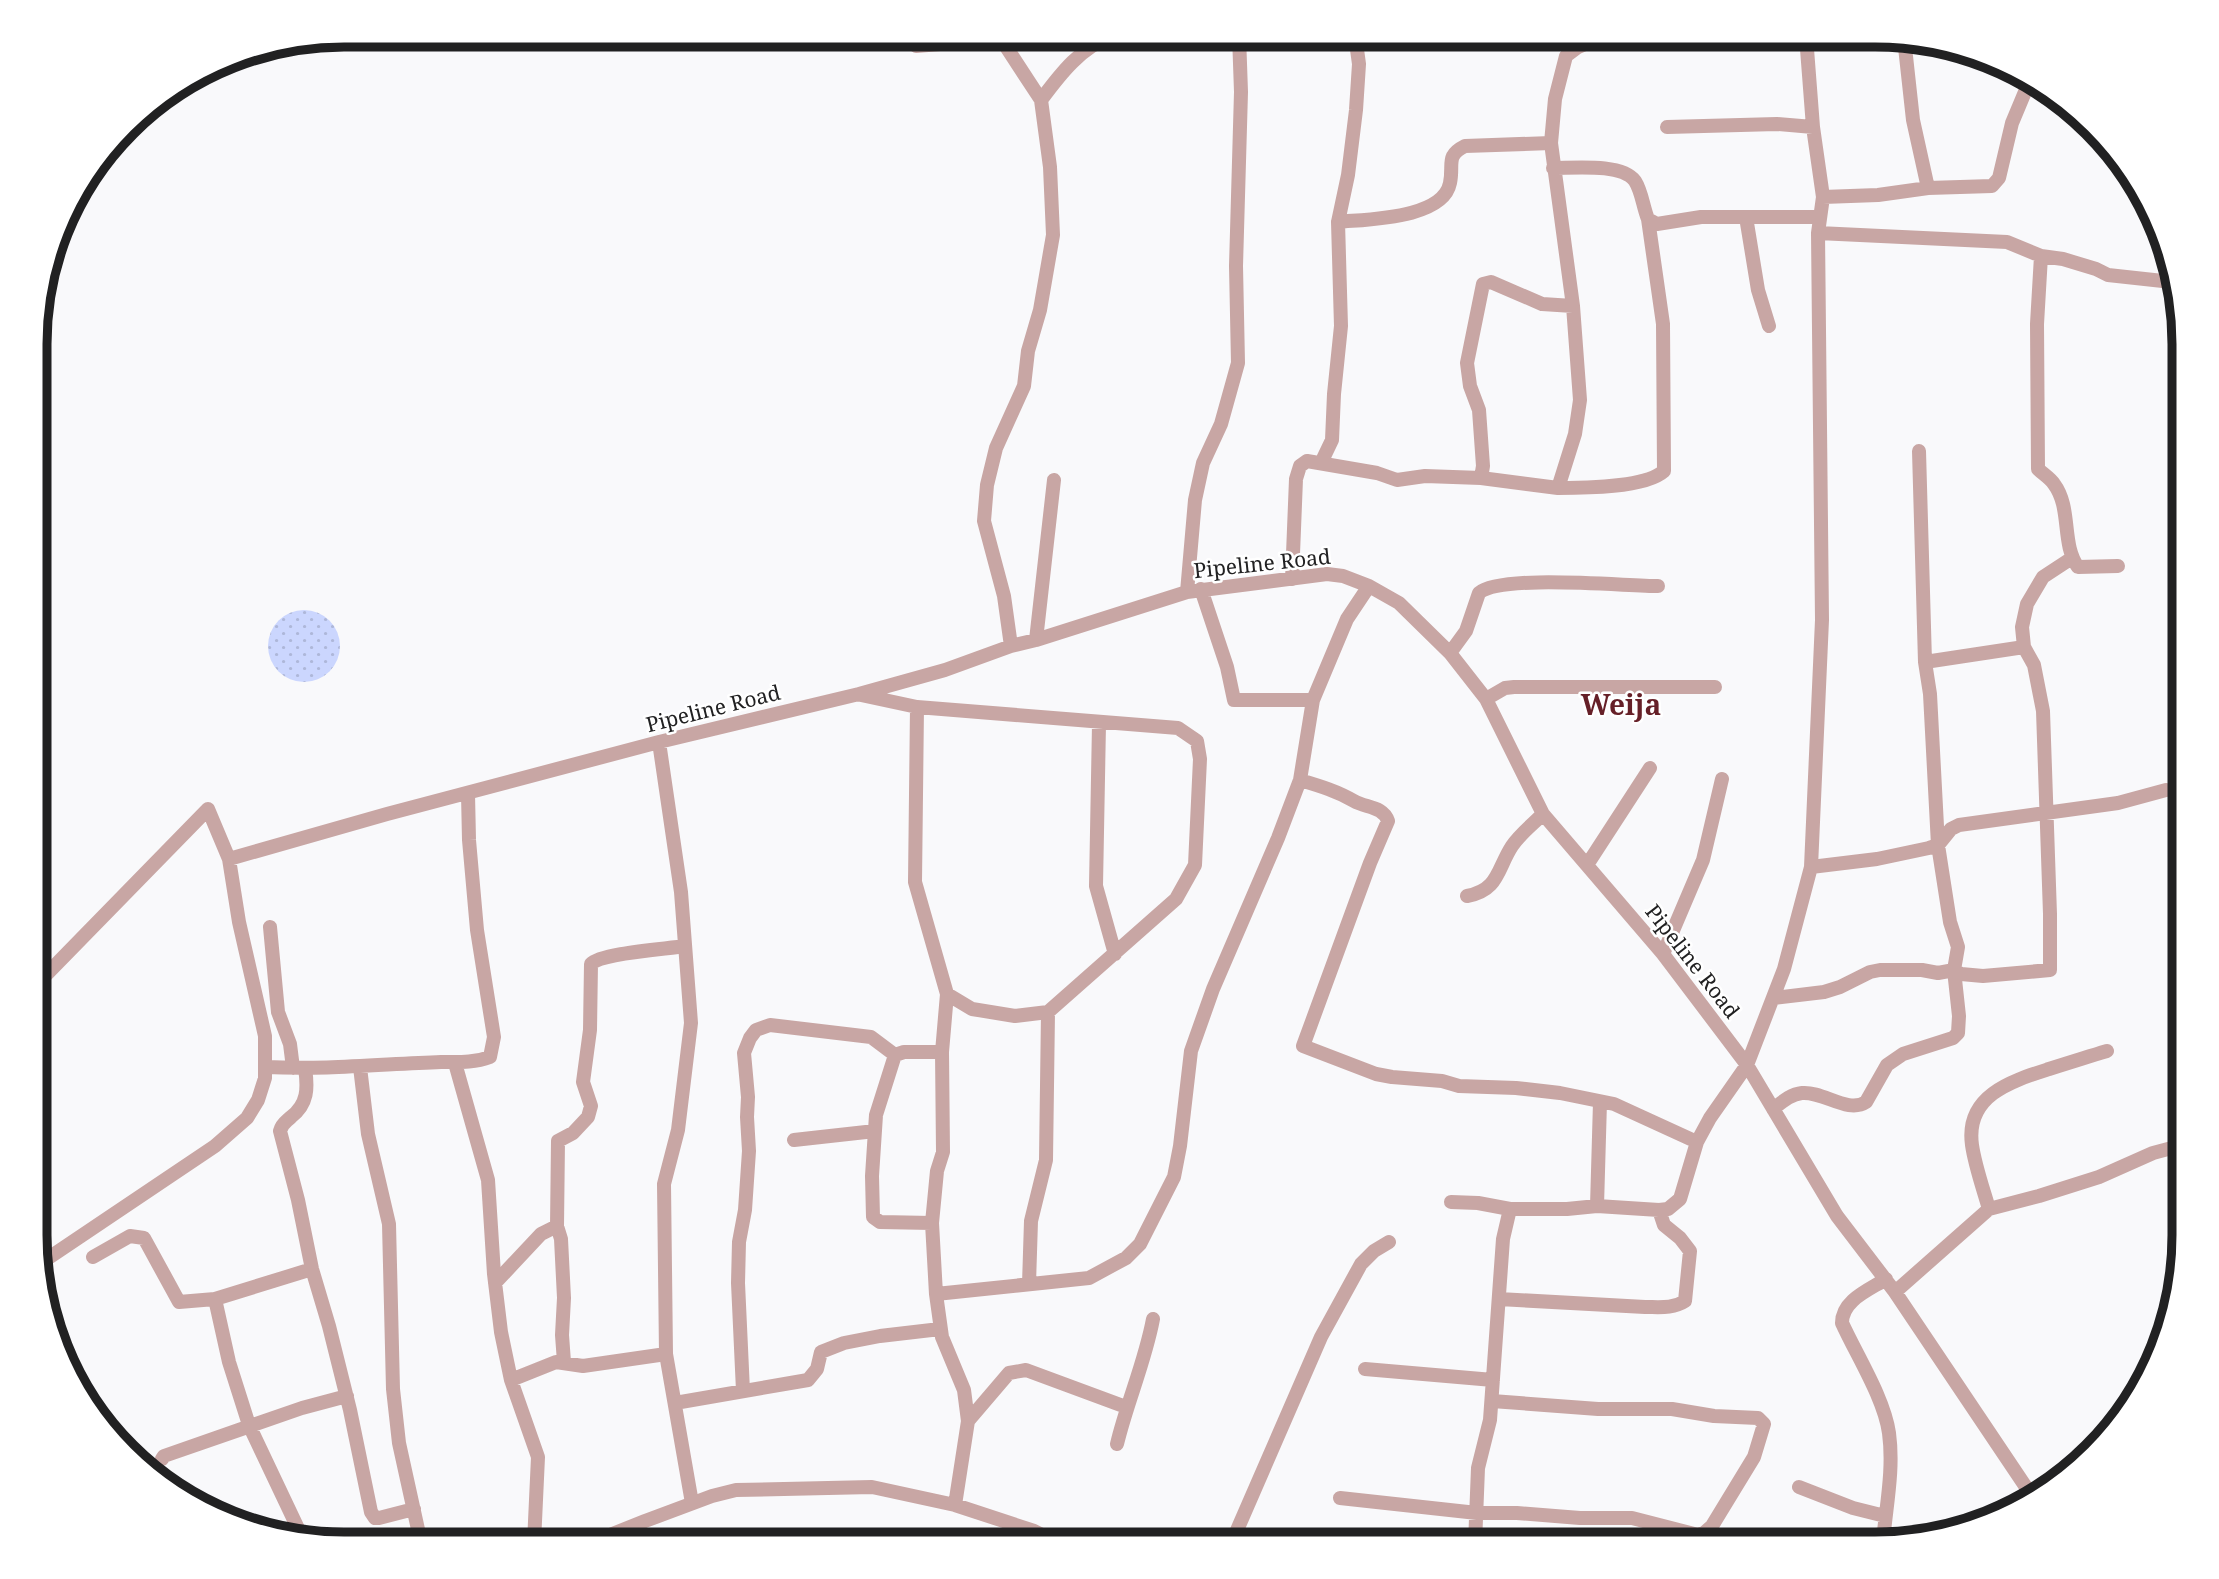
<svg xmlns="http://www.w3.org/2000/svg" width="2219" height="1579" viewBox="0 0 2219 1579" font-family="'Noto Serif',serif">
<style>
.grass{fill:url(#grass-dots)}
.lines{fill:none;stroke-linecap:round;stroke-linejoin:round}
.minor{stroke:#c8a6a4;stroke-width:14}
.labels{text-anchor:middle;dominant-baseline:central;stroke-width:5;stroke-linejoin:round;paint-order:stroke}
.street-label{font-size:21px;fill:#212122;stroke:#fff}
.district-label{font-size:28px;font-weight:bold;fill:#662028;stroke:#fff}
.rim{fill:none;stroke:#212122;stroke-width:9}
</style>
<defs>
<pattern id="grass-dots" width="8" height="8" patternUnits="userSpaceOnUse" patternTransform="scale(1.75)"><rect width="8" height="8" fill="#cbd6fe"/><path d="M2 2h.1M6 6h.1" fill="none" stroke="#aeb7d9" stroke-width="1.8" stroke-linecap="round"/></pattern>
</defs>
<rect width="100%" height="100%" fill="#f9f9fb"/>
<!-- grass -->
<path class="grass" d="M268 646a36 36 0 1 1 72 0a36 36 0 1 1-72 0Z"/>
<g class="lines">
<!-- minor -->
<path class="minor" d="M903 35 916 46 1001 39 1041 100 1050 167 1053 235 1040 310 1028 351 1024 386 996 448 987 485 984 521 1004 596 1011 646
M1904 38 1913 120 1928 188
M1041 100C1061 73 1081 47 1114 35
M1667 127 1777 124 1813 127
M1553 168C1574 168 1622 163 1635 181 1642 192 1643 207 1648 219L1657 224 1701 217H1819
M1823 197 1878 195 1928 188 1992 186 1999 178 2012 123 2030 80
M1746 217 1758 290 1769 326
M1338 222C1367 219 1443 219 1450 183 1454 164 1445 156 1465 146L1551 143
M1818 233 2007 242 2041 256 2063 259 2096 269 2108 275 2172 282
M2041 256 2037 324 2038 469C2043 474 2050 478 2054 484 2072 508 2061 544 2078 567L2118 566
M1321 463 1332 440 1334 394 1341 326 1338 222 1348 175 1356 110 1359 64 1355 35
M1481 478 1483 466 1479 410 1470 386 1467 363 1483 284 1491 282 1542 304 1573 306
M1558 488C1584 488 1645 488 1664 471L1663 324 1648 219
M1292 579 1296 479 1300 466 1307 461 1377 473 1397 480 1425 476 1481 478 1558 488 1575 434 1580 400 1573 306 1551 143 1555 99 1566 56 1578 47 1594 40 1685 43 1731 36
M1201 589 1227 667 1234 700H1313
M1187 592 1195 500 1203 463 1221 424 1238 363 1236 266 1241 92 1239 35
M1036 640 1054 480
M1450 653 1466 631 1479 593C1501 574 1623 586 1658 586
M1925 662 2024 647
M861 695 917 707 1178 728 1197 741 1200 759 1195 865 1176 899 1048 1012 1015 1016 972 1009 947 994
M1486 699 1505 688 1514 687H1715
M917 707 915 882 947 994 942 1052 943 1152 937 1171 932 1223 936 1294 942 1337 964 1390 968 1421 955 1505
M1099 724 1096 886 1115 954
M659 742 681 892 691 1023 678 1130 664 1184 666 1354 692 1503
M1300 780C1320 786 1337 791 1354 801 1366 808 1383 806 1388 821L1370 863 1303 1046 1376 1074 1392 1077 1442 1081 1459 1086 1516 1088 1560 1093 1614 1104 1697 1142
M229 859 387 814 659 742 859 694 945 670 1011 646 1036 640 1187 592 1327 574 1343 576 1369 586 1399 603 1450 653 1486 699 1543 814 1663 954 1747 1065 1837 1216 1895 1292 2032 1496
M1587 865 1650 768
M1811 867 1877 859 1929 848 1938 845 1951 829 1959 825 2118 803 2166 790
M1467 896C1499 890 1497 869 1512 846 1520 834 1533 824 1543 814
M270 927 278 1012 290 1044 293 1068
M1663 954 1703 860 1722 779
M38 983 208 809 229 859 239 922 265 1036V1078L258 1100 247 1118 215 1146 38 1265
M1774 998 1824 992 1840 987 1870 972 1880 970H1922L1938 973 1954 970 1961 974 1983 976 2050 970V914L2043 711 2034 665 2024 647 2022 627 2027 604 2043 577 2072 558
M455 1063 488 1180 494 1274 501 1332 511 1380 538 1457 534 1543
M266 1067C325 1070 383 1064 441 1062 458 1062 474 1063 490 1057L494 1037 477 930 469 840 468 794
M360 1067 368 1134 389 1224 393 1389 399 1443 421 1543
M305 1068C308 1088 308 1104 291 1117 286 1122 282 1123 280 1131L298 1200 312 1269 329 1326 350 1410 371 1512 375 1518H379L414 1509
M1773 1109C1782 1102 1791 1094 1802 1093 1823 1091 1848 1114 1866 1102L1887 1065 1903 1054 1953 1038 1958 1033 1959 1016 1954 970 1958 947 1950 922 1938 845 1930 694 1925 662 1919 451
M794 1140 875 1131
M1451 1202 1478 1203 1510 1209
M1597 1206 1600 1102
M1989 1209C1983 1188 1975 1166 1972 1145 1965 1095 2012 1081 2049 1069 2068 1063 2087 1057 2107 1051
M932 1223 880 1222 873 1217 872 1176 876 1115 895 1055 904 1052H942
M93 1257 130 1236 144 1238 179 1302 215 1299 312 1269
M495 1283 541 1234 557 1226
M1029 1284 1031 1221 1046 1160 1048 1012
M1895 1292 1989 1209 2039 1196 2099 1177 2153 1153 2183 1145
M936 1294 1089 1278 1126 1258 1140 1244 1174 1177 1180 1146 1191 1051 1213 989 1278 838 1300 780 1313 700 1347 619 1369 586
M215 1299 229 1362 249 1425 303 1539
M1499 1299 1645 1307C1659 1307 1673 1309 1685 1301L1690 1251 1680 1238 1664 1225 1659 1210
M564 1362 562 1335 564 1298 561 1239 557 1226 558 1141 573 1133 588 1117 591 1106 583 1082 590 1030 591 964C601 953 667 949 685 946
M1365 1369 1493 1380
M511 1380 556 1362 583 1366 666 1354
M743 1391 738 1283 739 1242 745 1210 749 1151 747 1117 748 1097 744 1053 750 1038 756 1030 770 1025 871 1037 895 1055
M675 1403 808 1380 817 1369 821 1352 844 1343 880 1336 940 1329
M968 1421 1009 1373 1026 1370 1126 1407
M1117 1444C1127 1402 1145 1362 1153 1319
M162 1459 164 1456 302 1408 347 1396
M1799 1487 1853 1508 1885 1516
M1340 1498 1477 1513H1517L1580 1518H1632L1698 1535 1704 1533 1712 1526 1754 1457 1764 1424 1758 1418 1714 1416 1672 1409H1598L1492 1401
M1883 1542C1886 1506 1894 1470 1889 1433 1884 1398 1857 1356 1842 1323 1842 1300 1869 1290 1886 1279
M590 1543 645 1521 712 1496 736 1490 872 1487 955 1505 1034 1531 1060 1544
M1231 1544 1321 1337 1361 1264 1374 1251 1389 1242
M1475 1544 1478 1468 1490 1420 1503 1239 1510 1209H1567L1597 1206 1659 1210 1668 1209 1680 1199 1697 1142 1710 1118 1747 1065 1784 969 1811 867 1822 620 1818 233 1823 197 1813 127 1806 36"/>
</g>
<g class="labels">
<!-- street labels -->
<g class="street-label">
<text transform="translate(1262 563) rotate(-6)">Pipeline Road</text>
<text transform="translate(713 708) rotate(-14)">Pipeline Road</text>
<text transform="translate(1693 961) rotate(52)">Pipeline Road</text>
</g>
<!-- district labels -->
<g class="district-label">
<text x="1621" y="704">Weija</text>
</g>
</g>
<!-- crop -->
<path d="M0 0H2219V1579H0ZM344 47H1875A297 297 0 0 1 2172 344V1235A297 297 0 0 1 1875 1532H344A297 297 0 0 1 47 1235V344A297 297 0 0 1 344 47Z" fill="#fff" fill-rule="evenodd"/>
<path class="rim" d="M344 47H1875A297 297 0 0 1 2172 344V1235A297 297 0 0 1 1875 1532H344A297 297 0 0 1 47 1235V344A297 297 0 0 1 344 47Z"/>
</svg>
